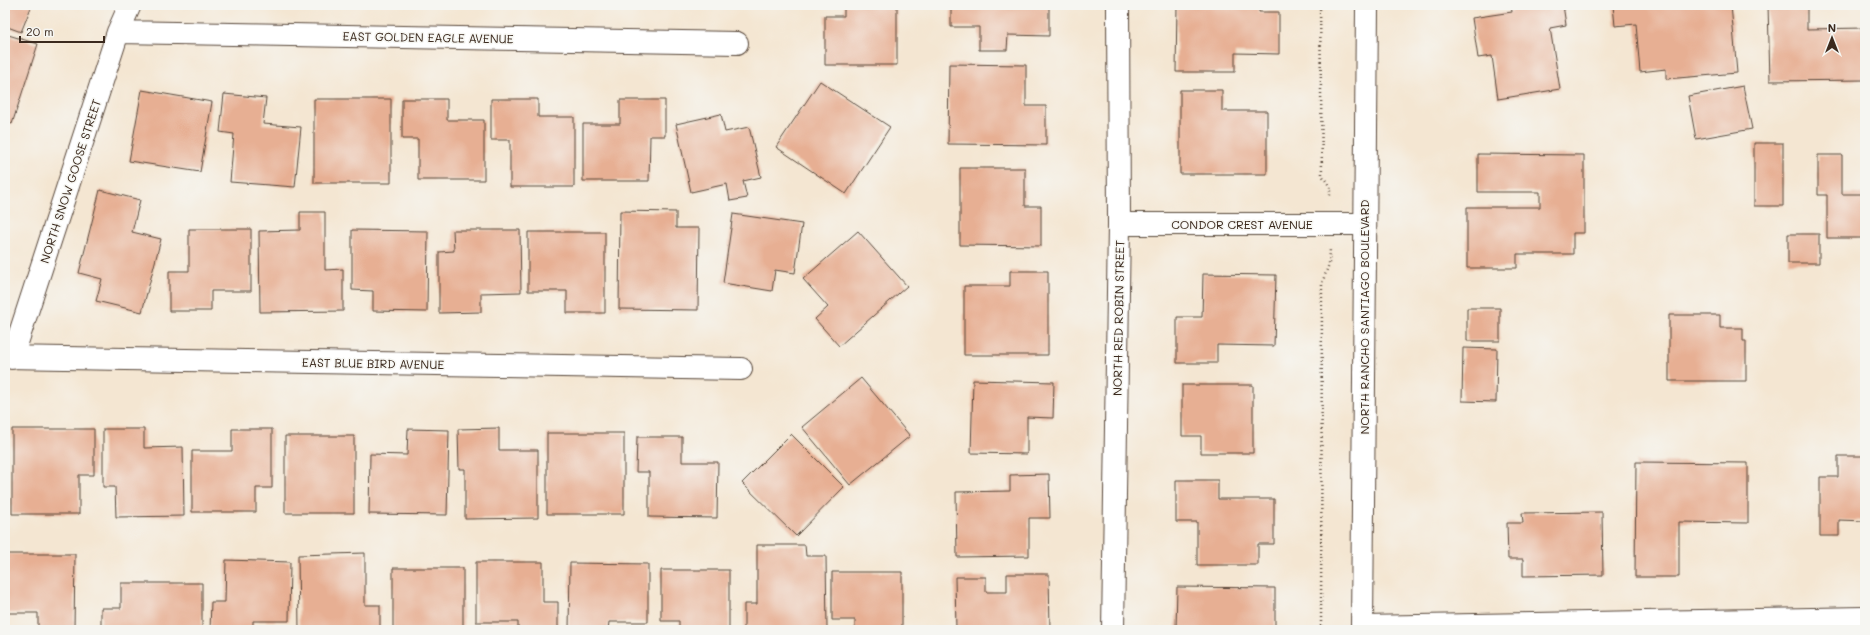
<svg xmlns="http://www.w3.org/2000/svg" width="1870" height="635" viewBox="0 0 1870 635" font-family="Mali,sans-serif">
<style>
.building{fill:#e7af93}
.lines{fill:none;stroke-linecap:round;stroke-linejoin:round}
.minor-casing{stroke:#574639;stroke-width:24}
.path{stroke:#574639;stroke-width:2.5;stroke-dasharray:1 3;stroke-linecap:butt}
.minor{stroke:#fff;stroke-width:22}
.labels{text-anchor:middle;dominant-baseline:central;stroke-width:3;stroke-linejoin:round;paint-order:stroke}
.street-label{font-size:12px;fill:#3b2a1e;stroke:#f6f6f2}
</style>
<rect width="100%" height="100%" fill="#f6f6f2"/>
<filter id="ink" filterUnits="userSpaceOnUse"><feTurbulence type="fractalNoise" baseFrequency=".025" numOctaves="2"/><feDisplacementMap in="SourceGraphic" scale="8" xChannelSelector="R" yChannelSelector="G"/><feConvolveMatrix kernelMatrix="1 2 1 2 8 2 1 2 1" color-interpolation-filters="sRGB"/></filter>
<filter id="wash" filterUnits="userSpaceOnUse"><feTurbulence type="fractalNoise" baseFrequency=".012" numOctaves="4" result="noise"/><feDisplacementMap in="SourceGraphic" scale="16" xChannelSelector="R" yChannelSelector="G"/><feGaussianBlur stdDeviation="0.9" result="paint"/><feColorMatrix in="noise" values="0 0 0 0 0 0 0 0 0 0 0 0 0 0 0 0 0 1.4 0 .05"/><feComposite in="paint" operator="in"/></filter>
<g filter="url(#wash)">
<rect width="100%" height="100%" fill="#f4e6d2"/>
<g id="blocks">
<!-- building -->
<path class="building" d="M5 5H32L21 32 5 26Z
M844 5H897V65H825V16H844Z
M951 5H1049V36L1008 35 1007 50H979V27H951Z
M1177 5H1259V12H1279V54L1235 53V72H1176Z
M1511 5H1563L1566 25 1550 28 1560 89 1498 99 1492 56 1478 58 1472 18 1512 12Z
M1613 5H1731L1737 73 1666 79V69L1640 72 1636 24 1615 26Z
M1768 5H1807V29L1865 28V80L1770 81Z
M5 34 38 44 12 124 5 121Z
M949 64 1026 65V106H1046V145L948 144Z
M820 81 890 127 846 194 776 147Z
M1743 86 1752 129 1696 139 1688 96Z
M142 90 212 102 200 172 129 161Z
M1180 90H1222V111H1267V174H1180Z
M224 94 266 98 263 124 301 127 295 187 230 182 234 134 220 132Z
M314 99H391V183H314Z
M402 99H447V120H484V180H418V139H402Z
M491 99H538V117H574V187H510V140H491Z
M620 100H665V136H650L649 181H583V124H620Z
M721 114 725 132 749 127 761 177 743 181 747 198 730 201 727 184 691 192 676 124Z
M1754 143H1783V206H1754Z
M1478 154 1584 155V233H1573V254H1517V268H1467V207H1540V192H1478Z
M1818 155H1842V194H1865V238H1827V195H1818Z
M960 168H1025V206H1041V246L960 245Z
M100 190 140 200 132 232 161 239 142 312 96 301 102 279 79 273Z
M620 211 676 212V228H699L698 310 619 309Z
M300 212H325V270L343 269V311L260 312 259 231 300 230Z
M733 214 802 224 795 273 775 270 772 291 723 283Z
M189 229H251V291H211V311H169V271H189Z
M352 230 428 231 427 312 373 311V291L352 290Z
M453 230H520L521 292 481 293V312L439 313V252L454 251Z
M858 231 907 286 839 346 815 319 828 307 803 279Z
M528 232H605V313H567V291H528Z
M1788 234H1819V263H1788Z
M1010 271H1048V355H964V286H1010Z
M1203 274 1276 275 1274 346 1217 345V363H1177V317H1202Z
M1467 308H1500V341H1467Z
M1669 315H1720V328H1743V341H1746V381H1669Z
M1463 348 1497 349 1496 402 1462 401Z
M861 378 910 436 850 485 802 427Z
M973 380 1054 382 1053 418 1027 417V454L971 453Z
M1182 385H1253V453H1201V436H1182Z
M499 428V450H538V518L465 519V469H459L458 429Z
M12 429H94V475H79V514H12Z
M103 429H144V448L183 447 184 516 116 517 115 487H103Z
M232 429H272V488H256V512H192V451H232Z
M408 429 449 430 447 515 369 514 370 454 407 455Z
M547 433H624V514H547Z
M791 434 844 487 796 536 742 483Z
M285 436H354V513H285Z
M637 437H682V462H718L717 518 649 517V472H636Z
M1838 456H1865V521L1839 520V536H1820V477H1838Z
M1636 462 1748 463V523L1679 522V577H1635Z
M1049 474 1050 518H1029V556L957 557 956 492 1010 491V475Z
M1176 480H1218V499H1274V544H1258V565H1197V522H1176Z
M1602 512 1603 575 1523 576V559H1508L1507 523H1523L1522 513Z
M757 545H805L806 556H826L827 630H744V604H757Z
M365 553V605H380V630H299L298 555Z
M5 554H75L74 630H38V613H5Z
M226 560 290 562 289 621H253V630H210L211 602H225Z
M476 562H543V602H558V630H518V622H476Z
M570 563 648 564V622H609L608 630H569Z
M393 568H463V630H393Z
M661 570H729V630H679V621H661Z
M832 572H902V630H855V620H832Z
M1007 574H1049L1050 630H956L955 577H986V592H1007Z
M121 583H202V630H101V608H121Z
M1177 587 1275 588V630H1176Z"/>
</g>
</g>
<g filter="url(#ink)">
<use href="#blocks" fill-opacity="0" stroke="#574639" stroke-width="1"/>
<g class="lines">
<defs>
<path id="minor" d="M118 32 737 43
M1119 224H1365
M5 357 741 369
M12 358 118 32 130 5
M1362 627 1865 618
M1113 630 1119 224 1118 5
M1362 630 1367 5"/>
</defs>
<!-- minor casing -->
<use href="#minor" class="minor-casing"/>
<!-- path -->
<path class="path" d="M1320 5 1322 175 1330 187V198
M1321 630 1322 283 1329 264 1330 249"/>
<!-- minor -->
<use href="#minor" class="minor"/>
</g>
</g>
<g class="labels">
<!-- street labels -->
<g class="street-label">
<text transform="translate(428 37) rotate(1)">EAST GOLDEN EAGLE AVENUE</text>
<text transform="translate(70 181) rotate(-72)">NORTH SNOW GOOSE STREET</text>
<text x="1242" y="224">CONDOR CREST AVENUE</text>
<text transform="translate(1364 317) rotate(-90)">NORTH RANCHO SANTIAGO BOULEVARD</text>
<text transform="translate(1118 318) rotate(-89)">NORTH RED ROBIN STREET</text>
<text transform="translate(373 363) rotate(1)">EAST BLUE BIRD AVENUE</text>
</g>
</g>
<!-- margin -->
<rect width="1870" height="635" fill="none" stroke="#f6f6f2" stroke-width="20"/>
<!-- north arrow -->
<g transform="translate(1832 38)" stroke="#f6f6f2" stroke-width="3" paint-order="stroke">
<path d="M0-3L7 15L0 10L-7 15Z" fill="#3b2a1e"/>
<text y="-6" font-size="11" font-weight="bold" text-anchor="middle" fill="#3b2a1e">N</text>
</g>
<!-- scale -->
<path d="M20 36v6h84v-6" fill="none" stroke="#3b2a1e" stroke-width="2"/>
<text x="26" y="36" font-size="12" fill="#3b2a1e" stroke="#f6f6f2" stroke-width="3" paint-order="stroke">20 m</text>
</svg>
